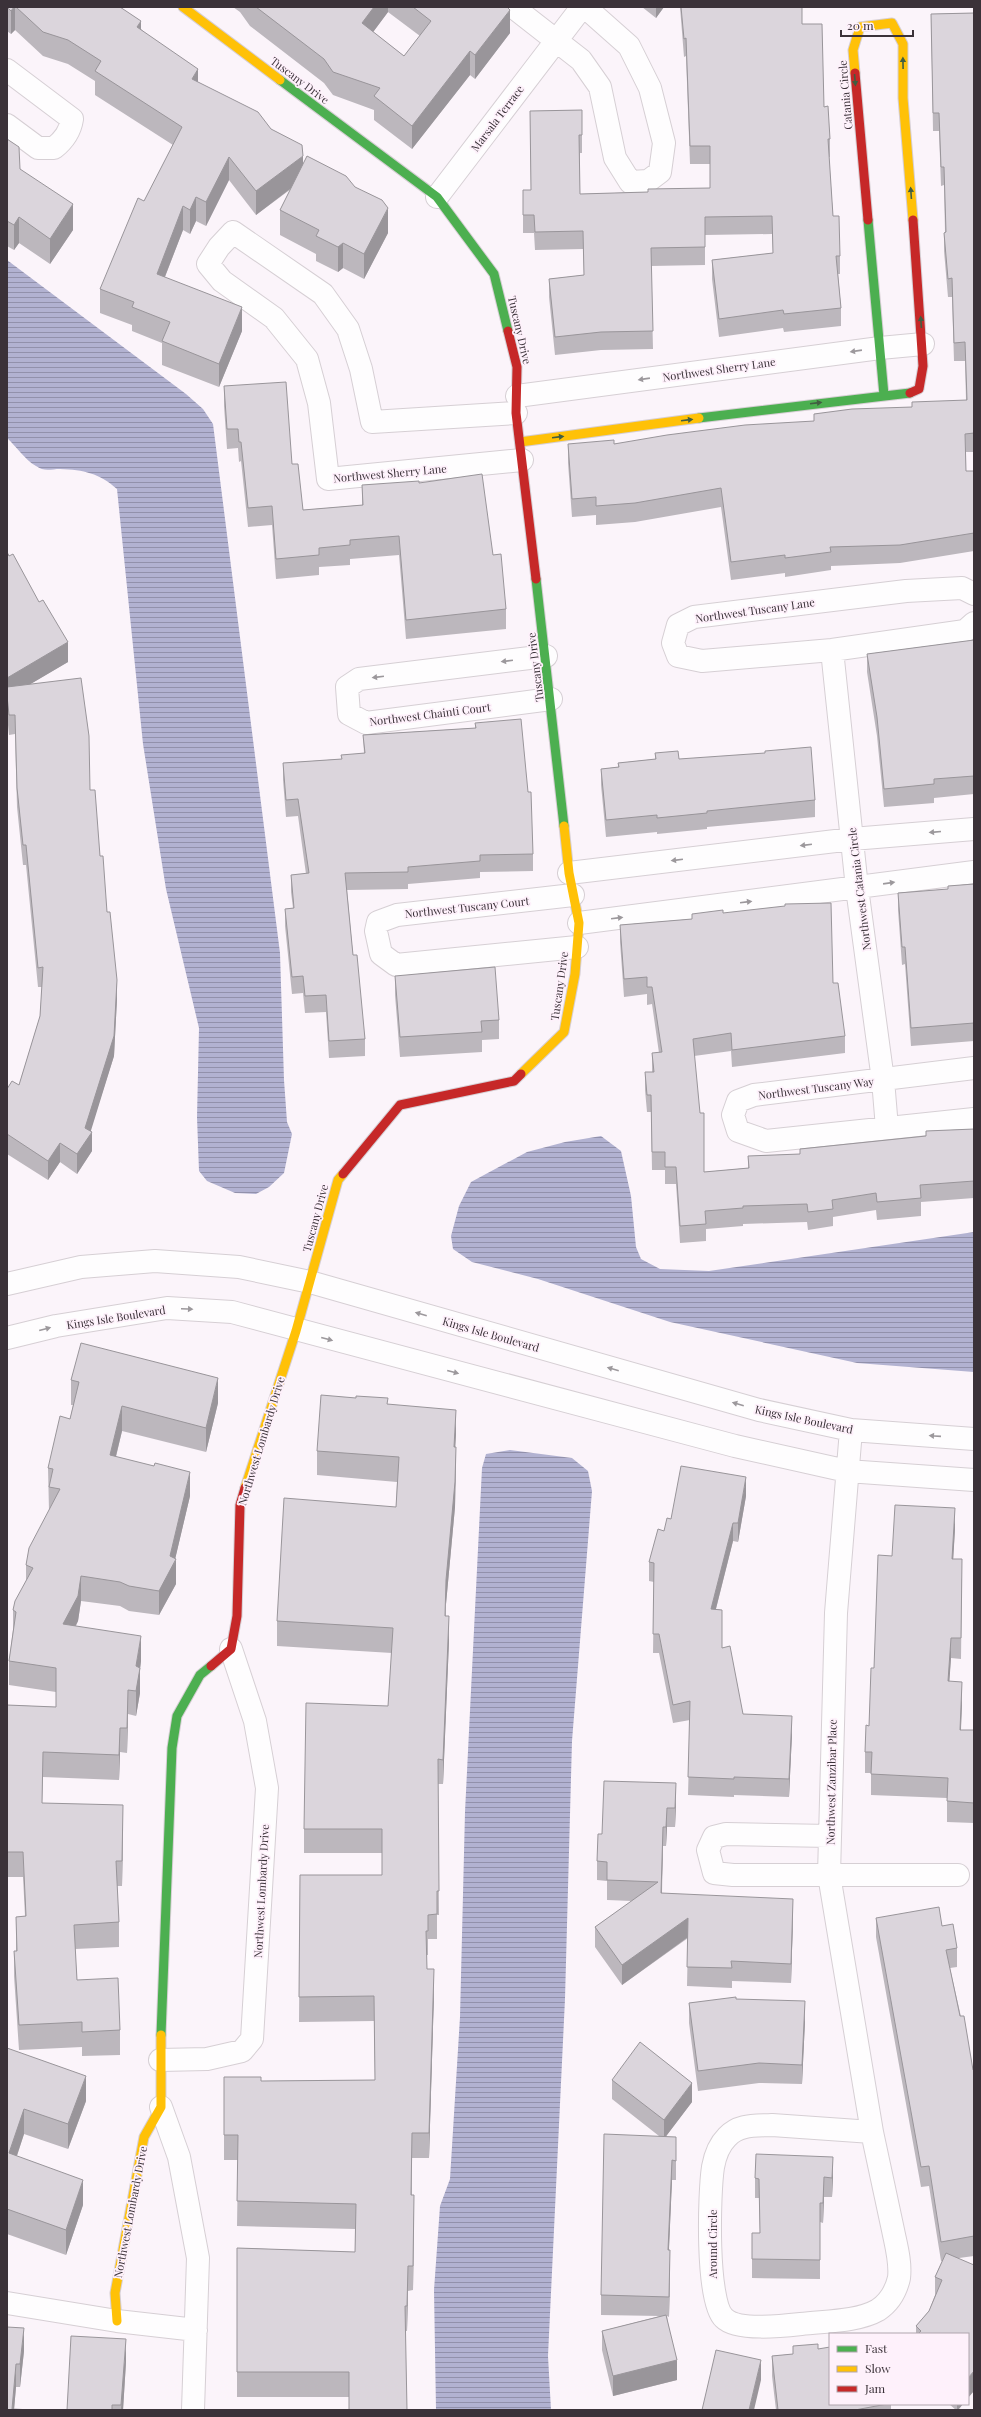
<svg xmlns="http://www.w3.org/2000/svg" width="981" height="2417" viewBox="0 0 981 2417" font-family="'Playfair Display',serif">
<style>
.water{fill:url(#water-rules)}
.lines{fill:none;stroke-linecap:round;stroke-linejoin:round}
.street-casing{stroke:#d6cfd4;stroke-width:24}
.fast-casing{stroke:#d6cfd4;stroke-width:11}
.slow-casing{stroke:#d6cfd4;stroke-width:11}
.jam-casing{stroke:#d6cfd4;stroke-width:11}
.street{stroke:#fefdfe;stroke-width:22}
.fast{stroke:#4caf50;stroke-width:9}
.slow{stroke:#ffc107;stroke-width:9}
.jam{stroke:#c62828;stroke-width:9}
.wall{fill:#bcb7bd;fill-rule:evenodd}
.shaded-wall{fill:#99959a}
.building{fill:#dbd5dc;stroke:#99959a}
.oneway{fill:#415e41}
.oneway2{fill:#9c989c}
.labels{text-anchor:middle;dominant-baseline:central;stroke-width:3.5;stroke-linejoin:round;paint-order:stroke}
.street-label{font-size:11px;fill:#3b3239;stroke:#fef1fb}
</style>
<defs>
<pattern id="water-rules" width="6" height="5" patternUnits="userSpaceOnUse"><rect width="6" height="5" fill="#b2b2d1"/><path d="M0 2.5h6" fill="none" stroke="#9291ab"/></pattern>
</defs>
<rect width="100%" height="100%" fill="#fbf4fa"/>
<!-- water -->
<path class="water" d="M7 260 186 394 203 409 213 424 280 953 284 1080 287 1122 292 1134 284 1173 269 1187 256 1194 235 1193 207 1181 199 1171 197 1117 199 1028 166 889 143 744 117 489C99 473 84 470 60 469 51 469 44 472 36 466 25 460 16 446 7 438Z
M601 1136 621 1151 631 1196 636 1247 641 1259 660 1269 709 1271 974 1232V1372L857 1363 670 1322 538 1279 472 1262 453 1249 451 1236 459 1206 471 1182 527 1152 565 1142Z
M510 1450 572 1458 588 1471 592 1491 572 1741 565 1999 548 2356 551 2410H436L434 2290 440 2206 450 2179 460 2017 465 1812 482 1468 486 1454Z"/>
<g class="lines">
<defs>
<path id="street" d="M513 7 581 60 600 87 615 158 630 182 648 181 660 172 664 143 650 88 629 46 585 7
M7 70 72 119C70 132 64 140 54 148H38L7 125
M437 197 582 7
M517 396 880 348 923 344
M516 413 372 422 361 369 348 329 323 294 233 232 219 247 208 264 222 281 274 318 307 359 319 403 328 479 522 460
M974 594 962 588 906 591 694 617 678 625 673 643 678 656 702 661 832 650 965 631 974 623
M832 650 857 888 883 1080 887 1128
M546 656 359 679 347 687 349 714 366 723 551 699
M569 873 852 839 974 829
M573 895 397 915 378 922 376 931 381 954 396 965 577 947
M579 923 974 872
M974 1068 754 1095 738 1101 733 1115 738 1131 766 1141 974 1119
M7 1284 81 1267 155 1261 239 1267 310 1282 759 1410 851 1430 974 1439
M7 1338 56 1326 167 1308 232 1312 735 1446 847 1471 974 1480
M851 1430 836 1613 829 1875 872 2132
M830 1836 726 1834 714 1837 708 1850 714 1873 733 1875H958
M160 2060 207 2059 242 2051 252 2039 267 1788 255 1721 231 1649
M161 2107 179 2157 198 2258 193 2410
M772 2125 872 2132C879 2165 886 2197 893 2230 896 2245 901 2262 899 2278 896 2291 890 2302 878 2310 857 2322 824 2321 801 2324 783 2326 737 2331 724 2318 706 2302 709 2193 713 2167 715 2156 719 2145 727 2137 739 2124 755 2126 772 2125Z
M7 2303 117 2321 196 2330"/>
<path id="fast" d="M280 80 437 197 494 274 508 331
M868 220 884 395
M699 418 910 393
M536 579 564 826
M161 2035 172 1748 177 1716 200 1675 211 1666"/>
<path id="slow" d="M183 7 280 80
M855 73 853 50 860 27 892 23 903 44V98L913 220
M520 442 699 418
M521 1074 564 1032 575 974 579 923 569 873 564 826
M245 1488 296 1331 338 1180 343 1174
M117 2321 115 2293 144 2137 161 2107V2035"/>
<path id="jam" d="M855 73 868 220
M508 331 517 367 516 413 536 579
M910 393 919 389 923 366 913 220
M343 1174 400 1105 514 1081 521 1074
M211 1666 231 1649 237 1616 240 1505 245 1488"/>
</defs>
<!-- street casing -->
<use href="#street" class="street-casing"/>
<!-- fast casing -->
<use href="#fast" class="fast-casing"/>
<!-- slow casing -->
<use href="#slow" class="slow-casing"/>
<!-- jam casing -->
<use href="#jam" class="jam-casing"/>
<!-- street -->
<use href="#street" class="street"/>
<!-- fast -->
<use href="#fast" class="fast"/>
<!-- slow -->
<use href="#slow" class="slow"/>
<!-- jam -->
<use href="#jam" class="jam"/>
</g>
<!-- wall -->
<path class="wall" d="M7 7H120L141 29 198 82 271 129 303 164 388 233 364 279 343 268 338 272 316 261V254L280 235V210L291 189 256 215 229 180 206 226 196 221 190 234 183 230 165 277 242 331 219 387 162 365V343L132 331V325L100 313V289L173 145 95 95V81L68 64 43 56 15 30 11 34 7 31Z
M233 7H507L510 33 475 79 470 75 412 149 374 120V110L333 95 324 83 250 26 240 12ZM388 12 420 36 404 56 373 32Z
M642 7H664L656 18Z
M680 7H802V24L824 107 830 139V157H829L833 216 840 256V274H838L841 308V326L784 332 783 328 719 337 712 279V260L773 253 772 234 705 235V265L651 266 653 349 601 350 555 355 549 297V279L584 275 583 249 535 250 534 233H523V190H531L530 111 582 110V153H580V194L648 192 710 188V164H690L686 56 684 57Z
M974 13V452H966V471H974V551L900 563 831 566V570L785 577V573L731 580 721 507 635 522 596 525V515L572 517 568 463V444H614L814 421V414L912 407 966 400 965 361H954L952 297H948L944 251V233L945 232 944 185 941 186 939 131H933L931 14Z
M7 139 20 169 73 230 50 264 19 243 14 250 7 246Z
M224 386 292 464 303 510 362 505V485L419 483 493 555 506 609V629L406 639 399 555 350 559V565L319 567V575L276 579 272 525 248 527 241 461 239 462 238 448 227 449 224 406Z
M7 552 68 662 30 684 90 790 100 856 117 999 114 1056 90 1131 92 1151 77 1174 60 1162 48 1180 7 1154V1089L19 1085 40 1016 42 987H38L26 865H23L17 807 15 734 9 735 7 715Z
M974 640V794L934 798V803L884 807 877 736 867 672V654Z
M475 723 533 854V871L480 872V878L408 884V889L347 890 353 955 365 1039V1056L329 1058 326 1012 305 1013 303 993 292 994 285 926V909L293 908 291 892V875L306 874 298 816 286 817 283 780V763L341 759 364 753 363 735 475 728Z
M655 753 679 759 815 800V817L707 827V829L657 834V832L606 837 601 785V769L618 767V763L655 759Z
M974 884V1041L911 1046 905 964 902 965 898 910V893L948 889V886Z
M723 913 833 983 845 1036V1053L732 1067 731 1051 694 1056 704 1172 748 1168V1156L800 1154V1149L926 1136V1131L974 1129V1198L921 1202V1216L877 1220 876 1210 833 1217V1226L808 1230 807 1222 743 1224V1226L706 1229V1241L680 1243 676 1184H665V1170H652L651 1112H647L645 1090V1072H652V1053H659L652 1004 647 1005V994L624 997 620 942V925L692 919V914Z
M395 976 499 1020V1039L482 1040V1052L400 1057 395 995Z
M71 1380 218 1403 206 1452 122 1431 116 1457 190 1496 175 1559 176 1584 159 1615 129 1611 120 1606 81 1601 78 1621 76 1626 141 1661 140 1669V1693L136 1716 128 1714 127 1753 120 1752 119 1780 43 1777 42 1803 123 1829 122 1886H117L119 1922V1947L75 1949 77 1980 120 2030V2055L82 2056V2047L19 2050 14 1976V1951H16V1917L25 1916 23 1877H7V1705L56 1707V1692L9 1685V1661L13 1630V1610L26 1581V1565L49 1511 48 1468 70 1419 73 1405H71Z
M388 1404 456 1434 455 1447 456 1472 455 1507 446 1604V1616L449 1641 443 1784H438L439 1915H437V1939H428V1955H426L427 1969 434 1994 429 2158H412V2195L414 2220 413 2290 408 2291 407 2331H405L349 2397H237V2248L355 2252V2229L237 2226 238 2160H224V2077L261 2081 375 2080 374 2021 299 2022 300 1875H382V1853H304V1829L388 1706 392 1653 277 1646V1621L396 1507 397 1482 317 1475V1451Z
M746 1496 738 1542 733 1541 716 1609 722 1610V1647L743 1714 792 1734 789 1797 734 1795V1797L688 1795 690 1720 673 1723 659 1653H653L654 1582 649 1581V1562L664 1531 671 1519Z
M955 1529 953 1559 962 1580 961 1659 951 1658 949 1681 962 1702 961 1730H974V1823L947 1822V1798L871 1795V1773H865V1752L869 1726 874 1668 892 1556Z
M676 1803 675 1827H667L666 1846H663L662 1893 793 1918 791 1983 732 1981V1988L687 1986 688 1938 622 1985 595 1947V1927L632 1901 607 1900V1881L597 1880V1861L602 1834Z
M876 1918 942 1926 957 1948V1967L950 1968 973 2070H974V2256L959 2258 968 2334H916V2326L929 2311 935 2295V2277L942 2261H941L929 2186 921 2187 876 1937Z
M736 1999 805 2021 802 2084 759 2083 698 2091 689 2023V2003Z
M7 2048 86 2101 68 2149 24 2134 17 2156 83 2205 66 2255 7 2234Z
M612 2080 692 2102 666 2136 676 2156V2180H672L669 2250 670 2269 669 2317 667 2316 677 2380 613 2396 602 2350V2331L660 2316 601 2315V2295L659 2136 612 2099Z
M833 2176 832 2197H824L823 2223 820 2222V2279L752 2278V2233H760L759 2198H755V2178Z
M7 2327 24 2351 20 2387H16L14 2409 7 2410Z
M793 2346 818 2349 830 2404H891V2410H776L772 2376V2356L793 2354Z
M126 2362 123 2410H67Z
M949 2404H963L958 2410H956Z"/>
<!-- shaded-wall -->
<path class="shaded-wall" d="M14 7H15V30L11 34V11Z
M374 7H388V12L362 47V23Z
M656 7H664L656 18Z
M510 10V33L475 79V55Z
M141 21V44L137 27Z
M470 51V75L412 149V126Z
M198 69V92L192 79Z
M303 156V179L256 215V191Z
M229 157V180L206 226V202Z
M196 197V221L190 234V210Z
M73 204V230L50 264V239Z
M183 206V230L157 297V274Z
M388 208V233L364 279V254Z
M19 217V243L14 250V225Z
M343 243V268L338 272V247Z
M242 307V331L219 387V364Z
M68 642V662L7 698V678Z
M117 980V999L114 1056 89 1137 92 1132V1151L77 1174V1154L85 1128Z
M60 1143V1162L48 1180V1161Z
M218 1378V1403L206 1452V1428Z
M122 1406V1431L110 1480V1455Z
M456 1410V1434L454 1471V1447Z
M456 1447 455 1507 446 1604V1580Z
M190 1472V1496L174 1564 176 1559V1584L159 1615V1591L170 1556Z
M746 1477V1496L738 1542V1523Z
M955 1508V1529L952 1580V1559Z
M733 1523V1541L711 1628V1609Z
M81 1576V1601L78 1621 63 1649V1624Z
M449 1616V1641L443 1784V1760Z
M141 1636V1661L140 1669V1693L136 1716V1666Z
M951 1638V1658L948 1702V1681Z
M962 1682V1702L960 1750V1730Z
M128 1690V1714L127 1753V1728Z
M792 1716V1734L789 1797V1779Z
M120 1728V1752L119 1780V1755Z
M676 1783V1803L675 1827V1808Z
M123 1805V1829L122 1886V1861Z
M667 1808V1827L666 1846V1827Z
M663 1827V1846L661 1913V1893Z
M793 1899V1918L791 1983V1964Z
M688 1918V1937L622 1985V1965Z
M434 1969V1994L429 2158V2133Z
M805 2001V2021L802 2084V2065Z
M86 2076V2101L68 2149V2124Z
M692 2083V2102L664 2139V2120Z
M24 2109V2134L9 2179V2153Z
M833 2157V2176L832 2197V2178Z
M672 2160V2180L668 2269V2250Z
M824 2177V2197L823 2223V2203Z
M83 2180V2205L66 2255V2230Z
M414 2195V2220L413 2290V2266Z
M670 2250V2269L669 2317V2297Z
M408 2266V2291L407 2331V2306Z
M24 2328V2351L20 2387V2364Z
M126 2339V2362L123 2410H121Z
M677 2360V2380L613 2396V2376Z
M761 2360V2380L754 2410H749Z
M16 2364V2387L14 2410H12Z
M974 2371V2391L968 2398V2378Z
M957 2404H963L958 2410H957Z"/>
<!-- building -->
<path class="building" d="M7 7H14L11 11Z
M16 7H120L141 21 137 27 198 69 192 79 258 112 271 129 302 145 303 156 256 191 229 157 206 202 196 197 190 210 183 206 157 274 242 307 219 364 162 341 170 322 132 307 134 302 100 289 138 198 144 201 182 127 95 71 101 61 68 40 43 32Z
M256 7H374L362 23 404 56 431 21 413 7H507L510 10 475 55 470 51 412 126 374 96 380 88 333 72 324 59Z
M681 7H802V24H822L824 107 828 106 830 139H828L833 216H839L840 256H836L841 308 784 314 783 310 719 319 712 260 773 253 772 216 705 217V247L651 248 653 331 601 332 555 337 549 279 584 275 583 231 535 232 534 215H523V190H531L530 111 582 110V135H579L580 194 648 192V189L710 188V146H690L686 38 684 39Z
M974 13V433L965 434 966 471H974V533L900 545 830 547 831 552 785 558V555L731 562 721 488 635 503 596 506V497L572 499 568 444 614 440V444L667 435 745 425 814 421V414L852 409 912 407V402L967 400 965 342 954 343 952 278 948 279 944 233 946 232 944 167H941L939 113H933L931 14Z
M7 139 19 147 20 169 73 204 50 239 19 217 14 225 7 221Z
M307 156 346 176 355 187 382 200 388 208 364 254 343 243 338 247 316 236 319 230 280 210Z
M286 382 292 464H298L303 510 363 505 362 485 419 481V483L482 474 493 555 501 554 506 609 406 620 399 536 350 540V545L319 548V555L276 559 272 506 248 508 241 442H239L238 429H227L224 386Z
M7 552 9 556 13 554 39 602 43 600 68 642 7 678Z
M974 640V776L934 779V784L884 789 877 717 867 654Z
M81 678 89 736 90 790H95L100 856H103L107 912H110L117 980 114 1036 85 1128 92 1132 77 1154 60 1143 48 1161 7 1134V1089L12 1081 19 1085 40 1016 43 967 38 968 26 845H23L17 788 15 715H9L7 696V687Z
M521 719 528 792H531L533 854 480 855V861L408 867V872L345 873 353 955H357L365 1039 329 1041 326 995 305 996 303 976 292 977 285 909 294 908 291 875 309 873 298 799 286 800 283 763 342 759 341 755 365 753 363 735 476 728 475 723Z
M811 747 815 800 707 811V813L657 818V815L606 820 601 769 619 767 618 763 656 759 655 753 678 751 679 759 765 753V751Z
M974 884V1023L911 1028 905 947H902L898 893 948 889V886Z
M831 903 833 983H838L845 1036 732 1050 731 1033 693 1039 700 1113H704V1172L749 1168 748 1156 800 1154V1149L926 1136V1131L974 1129V1181L920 1185 921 1198 877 1202 876 1193 832 1200 833 1209 808 1212 807 1204 743 1206V1208L705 1211 706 1224 680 1226 676 1167H665V1152H652L651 1095H647L645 1072H654L652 1053 662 1052 652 987H647V977L624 979 620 925 692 919V914L723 910V913L785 906V904Z
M495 967 499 1020 481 1021 482 1032 400 1037 395 976Z
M81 1343 218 1378 206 1428 122 1406 110 1455 154 1466 155 1463 190 1472 170 1556 176 1559 159 1591 129 1586 120 1582 81 1576 78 1596 63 1624 141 1636 136 1666 140 1668 136 1691 128 1690 127 1728H120L119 1755 43 1752 42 1803 123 1805 122 1861H116L119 1922 74 1925 77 1980 118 1978 120 2030 82 2032V2022L19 2025 14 1951H17L16 1917 26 1916 23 1852H7V1705L56 1707V1668L9 1661 16 1612 13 1610 15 1601 33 1568 26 1565 29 1548 60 1489 49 1487 53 1469 48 1468 60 1416 70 1419 79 1382 71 1380Z
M321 1395 356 1398V1396L388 1398 387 1404 456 1410 454 1447H456L455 1482 446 1580 445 1616H449L443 1760 438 1759 439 1891H437V1914L428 1915V1931H426L427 1969H434L429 2133H412L411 2195H414L413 2266H408L407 2306H405L407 2410H349V2372H237V2248L355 2252 356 2204 237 2201 238 2135H224V2077H261V2081L375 2080 374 1996 299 1997 300 1875H382V1829H304L306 1703 388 1706 393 1628 277 1621 284 1498 396 1507 399 1457 317 1451Z
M681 1466 746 1477 738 1523H733L711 1609 722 1610V1648L730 1646 743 1714 792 1716 789 1779 734 1777V1779L688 1777 690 1701 673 1705 659 1634H653L654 1563 649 1562 658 1529 664 1531 667 1518 671 1519Z
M895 1505 955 1508 952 1559H962L961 1638H951L948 1681 962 1682 960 1730H974V1803L947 1801 948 1778 871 1774 872 1752H865L866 1725 869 1726 871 1668H874L878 1555 892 1556Z
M604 1781 676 1783 675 1808H667L666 1827H663L661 1893 793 1899 791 1964 731 1961 732 1968 687 1967 688 1918 622 1965 595 1927 658 1882 607 1880V1862L597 1861 598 1834H602Z
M939 1907 942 1926 953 1924 957 1948 946 1950 960 2016H964L973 2070H974V2236L941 2242 929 2166 921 2167 876 1918Z
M736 1997V1999L805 2001 802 2065 759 2063 698 2071 689 2003Z
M640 2042 692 2083 664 2120 612 2080Z
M7 2048 86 2076 68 2124 24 2109 9 2153 83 2180 66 2230 7 2209Z
M604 2134 676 2137V2161L672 2160 668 2250H670L669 2297 601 2295Z
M756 2154 833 2157 832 2178 824 2177 823 2203H820V2260L752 2259V2233H760L759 2179 755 2178Z
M946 2253 974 2265V2371L968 2378V2334H918L921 2331 916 2326 929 2311 942 2280 935 2277Z
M666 2315 677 2360 613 2376 602 2331Z
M7 2327 24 2328 20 2364H16L12 2409 33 2410H7Z
M71 2336 126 2339 121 2405H112V2410H67Z
M818 2344V2349L830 2347V2404H887L855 2410H778L772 2356 793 2354V2346Z
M716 2350 761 2360 749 2410H702Z"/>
<!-- one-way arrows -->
<defs><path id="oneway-solid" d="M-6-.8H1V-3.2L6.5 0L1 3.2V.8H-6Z"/></defs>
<g class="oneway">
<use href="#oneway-solid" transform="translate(903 63) rotate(-91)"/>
<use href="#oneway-solid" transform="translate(855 80) rotate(85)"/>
<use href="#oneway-solid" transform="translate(911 193) rotate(-94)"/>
<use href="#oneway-solid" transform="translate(921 322) rotate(-94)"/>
<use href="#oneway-solid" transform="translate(816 403) rotate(-7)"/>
<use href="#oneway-solid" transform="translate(687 420) rotate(-7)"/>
<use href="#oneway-solid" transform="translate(558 437) rotate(-7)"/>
</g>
<g class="oneway2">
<use href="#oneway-solid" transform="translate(856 351) rotate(172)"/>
<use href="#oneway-solid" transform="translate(644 379) rotate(172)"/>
<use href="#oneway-solid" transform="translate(507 661) rotate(173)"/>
<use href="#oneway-solid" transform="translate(378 677) rotate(173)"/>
<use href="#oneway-solid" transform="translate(935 832) rotate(175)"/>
<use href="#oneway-solid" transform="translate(806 845) rotate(173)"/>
<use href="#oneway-solid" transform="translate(677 860) rotate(173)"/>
<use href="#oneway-solid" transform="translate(889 883) rotate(-8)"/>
<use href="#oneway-solid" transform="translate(746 902) rotate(-7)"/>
<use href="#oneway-solid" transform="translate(617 918) rotate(-7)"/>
<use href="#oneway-solid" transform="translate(187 1309) rotate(3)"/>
<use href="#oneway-solid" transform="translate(421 1314) rotate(-164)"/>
<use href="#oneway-solid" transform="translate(45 1329) rotate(-15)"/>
<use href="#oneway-solid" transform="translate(327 1339) rotate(15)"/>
<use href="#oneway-solid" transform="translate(613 1369) rotate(-164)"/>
<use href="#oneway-solid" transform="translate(453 1372) rotate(15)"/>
<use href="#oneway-solid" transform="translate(738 1404) rotate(-164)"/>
<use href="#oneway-solid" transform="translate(935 1436) rotate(-176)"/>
</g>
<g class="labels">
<!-- street labels -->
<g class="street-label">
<text transform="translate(300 80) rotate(37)">Tuscany Drive</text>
<text transform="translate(845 95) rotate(-95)">Catania Circle</text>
<text transform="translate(497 118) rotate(-53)">Marsala Terrace</text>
<text transform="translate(520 330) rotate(77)">Tuscany Drive</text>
<text transform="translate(719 369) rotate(-8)">Northwest Sherry Lane</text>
<text transform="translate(390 473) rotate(-5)">Northwest Sherry Lane</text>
<text transform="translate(755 610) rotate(-8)">Northwest Tuscany Lane</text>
<text transform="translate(535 667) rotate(-97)">Tuscany Drive</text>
<text transform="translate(430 714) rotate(-7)">Northwest Chainti Court</text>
<text transform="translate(859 889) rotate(-97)">Northwest Catania Circle</text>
<text transform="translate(467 907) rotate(-6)">Northwest Tuscany Court</text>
<text transform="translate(559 986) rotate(-82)">Tuscany Drive</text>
<text transform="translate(816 1088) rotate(-7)">Northwest Tuscany Way</text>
<text transform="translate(315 1218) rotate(-75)">Tuscany Drive</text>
<text transform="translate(116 1317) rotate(-9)">Kings Isle Boulevard</text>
<text transform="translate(491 1334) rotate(16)">Kings Isle Boulevard</text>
<text transform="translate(804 1419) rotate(12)">Kings Isle Boulevard</text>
<text transform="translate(261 1441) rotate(-73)">Northwest Lombardy Drive</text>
<text transform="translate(831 1782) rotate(-89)">Northwest Zanzibar Place</text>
<text transform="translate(261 1891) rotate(-87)">Northwest Lombardy Drive</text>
<text transform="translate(130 2212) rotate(-79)">Northwest Lombardy Drive</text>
<text transform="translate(712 2244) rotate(-90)">Around Circle</text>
</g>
</g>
<!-- border -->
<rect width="981" height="2417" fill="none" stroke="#3b3239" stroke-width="16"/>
<!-- legend -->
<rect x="829" y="2333" width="140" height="72" fill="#fef1fb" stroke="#b0a5ad"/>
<rect x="837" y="2346" width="20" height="6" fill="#4caf50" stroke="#b0a5ad"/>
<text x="865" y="2353" font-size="12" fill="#3b3239">Fast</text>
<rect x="837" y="2366" width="20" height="6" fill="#ffc107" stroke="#b0a5ad"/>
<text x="865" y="2373" font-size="12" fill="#3b3239">Slow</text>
<rect x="837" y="2386" width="20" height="6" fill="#c62828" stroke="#b0a5ad"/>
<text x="865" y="2393" font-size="12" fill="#3b3239">Jam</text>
<!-- scale -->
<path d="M841 30v6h72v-6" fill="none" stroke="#3b3239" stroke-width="2"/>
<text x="847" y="30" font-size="12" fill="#3b3239" stroke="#fef1fb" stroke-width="3" paint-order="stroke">20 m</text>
</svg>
